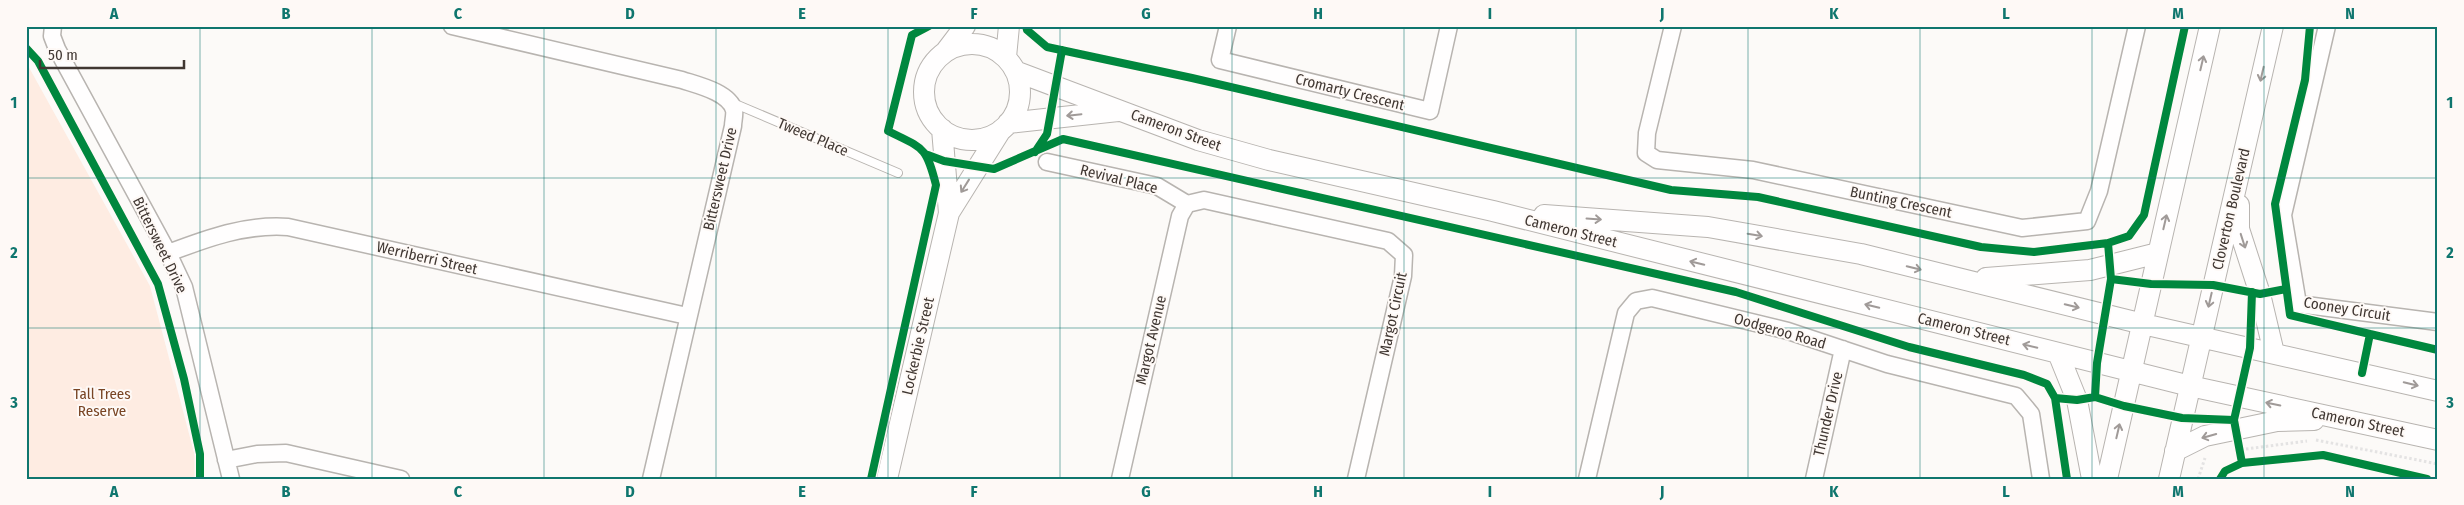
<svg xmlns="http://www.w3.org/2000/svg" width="2464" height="505" viewBox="0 0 2464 505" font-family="'Fira Sans Condensed',sans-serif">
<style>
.green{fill:#feece2}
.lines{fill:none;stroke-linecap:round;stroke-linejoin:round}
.service-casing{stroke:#b8b4b0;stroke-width:10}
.minor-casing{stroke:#b8b4b0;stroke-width:19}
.tertiary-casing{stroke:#b8b4b0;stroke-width:22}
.path{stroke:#e4e3e3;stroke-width:3;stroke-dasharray:2.5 2.5;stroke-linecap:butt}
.service{stroke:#fffefe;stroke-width:8}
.minor{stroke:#fffefe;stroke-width:16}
.tertiary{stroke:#fffefe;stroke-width:20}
.cycleway-casing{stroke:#fef9f6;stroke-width:11}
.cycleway{stroke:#00873e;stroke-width:8}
.oneway{stroke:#a09a98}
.grid{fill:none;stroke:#0f766e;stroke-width:1;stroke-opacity:0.55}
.labels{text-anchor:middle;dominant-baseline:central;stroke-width:4;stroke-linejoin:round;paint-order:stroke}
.street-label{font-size:15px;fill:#403732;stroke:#fef9f6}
.park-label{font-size:15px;fill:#794524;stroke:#fef9f6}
.neatline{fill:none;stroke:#0f766e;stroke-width:2}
.grid-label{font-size:16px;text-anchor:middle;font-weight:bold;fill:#0f766e}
</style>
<rect width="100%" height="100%" fill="#fcfaf8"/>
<!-- green -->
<path class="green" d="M26 62 150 286 201 479H26Z"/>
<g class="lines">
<defs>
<path id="service" d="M733 103 898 173"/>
<path id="minor" d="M53 26 52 36 57 49 168 253 184 287 231 479
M452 26 682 80C697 85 729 92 734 110 735 115 733 121 733 126L651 479
M1228 26 1220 60 1430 111 1449 26
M1673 26 1647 133 1646 153 1657 160 1753 170 2022 228 2087 221 2099 191 2137 26
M2327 26 2283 215 2298 304 2438 322
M1047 162 1157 186 1187 204
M1187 204 1204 200 1388 241 1404 255 1403 276 1356 479
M168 253C208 238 245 224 288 227L687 316
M226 460 257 454 286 453 401 479
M1120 479 1180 216 1187 204
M1587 479 1626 313 1636 301 1652 298 1788 331 1887 364 2016 396 2031 414 2041 479
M1814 479 1843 349"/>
<path id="tertiary" d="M924 92a48 48 0 1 1 96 0a48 48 0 1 1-96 0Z
M946 51 965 26
M1006 57 1009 26
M1015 71 1198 140 1269 160 1493 211 2190 386 2438 440
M1008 123 1118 111
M2239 205V229L2260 294 2274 353
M949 213 1001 130
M1544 215 1708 227 1861 254 2143 324 2438 391
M1986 278 2090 270 2158 253
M2058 353 2077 400 2092 479
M2175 451 2205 436 2277 421 2314 420
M887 479 949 213 942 129
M2107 479 2210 26
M2169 479 2273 26"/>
</defs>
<!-- service casing -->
<use href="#service" class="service-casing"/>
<!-- minor casing -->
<use href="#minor" class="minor-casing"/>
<!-- tertiary casing -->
<use href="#tertiary" class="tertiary-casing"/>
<!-- path -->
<path class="path" d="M2316 440 2438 464
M2246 449 2307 441
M2198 479 2205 458"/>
<!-- service -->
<use href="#service" class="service"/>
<!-- minor -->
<use href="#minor" class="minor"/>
<!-- tertiary -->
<use href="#tertiary" class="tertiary"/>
<defs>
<path id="cycleway" d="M1026 26 1027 30 1047 47 1192 78 1671 190 1758 197 1981 247 2034 252 2108 243 2129 236 2144 215 2185 26
M2310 26 2305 80 2275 204 2290 315 2370 334 2362 373
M26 48 38 61 158 284 184 379 200 454V479
M1035 152 1047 134 1062 50
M928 155 944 161 994 169 1063 139 1736 292 1909 347 2024 375 2047 384 2055 398
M2108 243 2111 279 2151 284 2213 285 2260 294 2286 289
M2111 279 2097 363 2095 397 2124 406 2182 418 2234 420 2250 348 2252 292
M2370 334 2438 350
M2242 463 2323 455 2427 479
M871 479 936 185C926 146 924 149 888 131L912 35 929 26
M2067 479 2055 398 2077 400 2095 397
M2220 479 2225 471 2242 463 2234 420"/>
</defs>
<!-- cycleway casing -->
<use href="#cycleway" class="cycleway-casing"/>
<!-- cycleway -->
<use href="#cycleway" class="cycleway"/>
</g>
<!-- one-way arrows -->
<defs><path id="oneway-shaft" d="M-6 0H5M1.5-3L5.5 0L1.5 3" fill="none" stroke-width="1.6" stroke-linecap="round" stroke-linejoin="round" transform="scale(1.25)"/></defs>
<g class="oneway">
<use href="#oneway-shaft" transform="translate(2202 63) rotate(-77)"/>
<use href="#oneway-shaft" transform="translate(2262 74) rotate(103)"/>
<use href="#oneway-shaft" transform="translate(1074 115) rotate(174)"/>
<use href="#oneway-shaft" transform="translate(965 186) rotate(122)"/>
<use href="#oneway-shaft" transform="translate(1594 219) rotate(4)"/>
<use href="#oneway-shaft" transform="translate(2165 222) rotate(-77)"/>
<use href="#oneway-shaft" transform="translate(1755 235) rotate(10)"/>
<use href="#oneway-shaft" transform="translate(2243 241) rotate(72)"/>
<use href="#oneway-shaft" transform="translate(1697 263) rotate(-166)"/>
<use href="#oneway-shaft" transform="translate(1914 268) rotate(14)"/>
<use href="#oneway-shaft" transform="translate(2210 300) rotate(103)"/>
<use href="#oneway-shaft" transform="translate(1872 306) rotate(-166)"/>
<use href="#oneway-shaft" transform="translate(2072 306) rotate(14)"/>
<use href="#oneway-shaft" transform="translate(2030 346) rotate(-166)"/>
<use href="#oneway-shaft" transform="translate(2411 384) rotate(14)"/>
<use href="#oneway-shaft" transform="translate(2273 404) rotate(-168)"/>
<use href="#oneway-shaft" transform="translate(2118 431) rotate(-77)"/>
<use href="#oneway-shaft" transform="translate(2209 436) rotate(164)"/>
</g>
<!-- grid -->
<path class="grid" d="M200 26V479M372 26V479M544 26V479M716 26V479M888 26V479M1060 26V479M1232 26V479M1404 26V479M1576 26V479M1748 26V479M1920 26V479M2092 26V479M2264 26V479M26 178H2438M26 328H2438"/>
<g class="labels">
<!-- street labels -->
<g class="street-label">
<text transform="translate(1350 92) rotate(14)">Cromarty Crescent</text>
<text transform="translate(1176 130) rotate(20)">Cameron Street</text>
<text transform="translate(813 137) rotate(23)">Tweed Place</text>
<text transform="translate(720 179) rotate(-77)">Bittersweet Drive</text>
<text transform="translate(1119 179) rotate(14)">Revival Place</text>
<text transform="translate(1901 202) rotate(12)">Bunting Crescent</text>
<text transform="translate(2231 209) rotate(-77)">Cloverton Boulevard</text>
<text transform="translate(1571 231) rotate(14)">Cameron Street</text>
<text transform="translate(160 245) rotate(64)">Bittersweet Drive</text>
<text transform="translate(427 258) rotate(13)">Werriberri Street</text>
<text transform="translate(2347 309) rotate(9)">Cooney Circuit</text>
<text transform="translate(1393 314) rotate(-78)">Margot Circuit</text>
<text transform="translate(1964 329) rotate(14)">Cameron Street</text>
<text transform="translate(1780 331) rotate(16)">Oodgeroo Road</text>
<text transform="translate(1151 340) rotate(-77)">Margot Avenue</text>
<text transform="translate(918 346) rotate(-77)">Lockerbie Street</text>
<text transform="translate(1828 414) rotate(-77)">Thunder Drive</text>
<text transform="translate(2358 422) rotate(12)">Cameron Street</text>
</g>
<!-- park labels -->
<g class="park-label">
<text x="102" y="394">Tall Trees<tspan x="102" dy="17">Reserve</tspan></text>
</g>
</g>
<!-- border -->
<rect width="2464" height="505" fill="none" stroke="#fef9f6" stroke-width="55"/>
<!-- scale -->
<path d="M40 60v8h144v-8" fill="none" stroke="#403732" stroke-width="2.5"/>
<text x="48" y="60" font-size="15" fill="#403732" stroke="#fef9f6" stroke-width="4" paint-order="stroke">50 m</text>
<rect x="28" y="28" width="2408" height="450" class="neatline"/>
<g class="grid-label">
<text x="114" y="19">A</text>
<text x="286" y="19">B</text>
<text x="458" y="19">C</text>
<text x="630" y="19">D</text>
<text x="802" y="19">E</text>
<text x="974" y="19">F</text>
<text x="1146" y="19">G</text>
<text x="1318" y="19">H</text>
<text x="1490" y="19">I</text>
<text x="1662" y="19">J</text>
<text x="1834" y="19">K</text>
<text x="2006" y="19">L</text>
<text x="2178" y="19">M</text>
<text x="2350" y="19">N</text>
<text x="14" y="108">1</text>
<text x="2450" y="108">1</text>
<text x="14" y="258">2</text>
<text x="2450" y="258">2</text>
<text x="14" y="408">3</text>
<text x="2450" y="408">3</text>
<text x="114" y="497">A</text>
<text x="286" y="497">B</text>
<text x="458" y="497">C</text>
<text x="630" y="497">D</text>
<text x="802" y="497">E</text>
<text x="974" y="497">F</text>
<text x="1146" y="497">G</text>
<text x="1318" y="497">H</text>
<text x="1490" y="497">I</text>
<text x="1662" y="497">J</text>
<text x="1834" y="497">K</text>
<text x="2006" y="497">L</text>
<text x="2178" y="497">M</text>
<text x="2350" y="497">N</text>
</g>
</svg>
